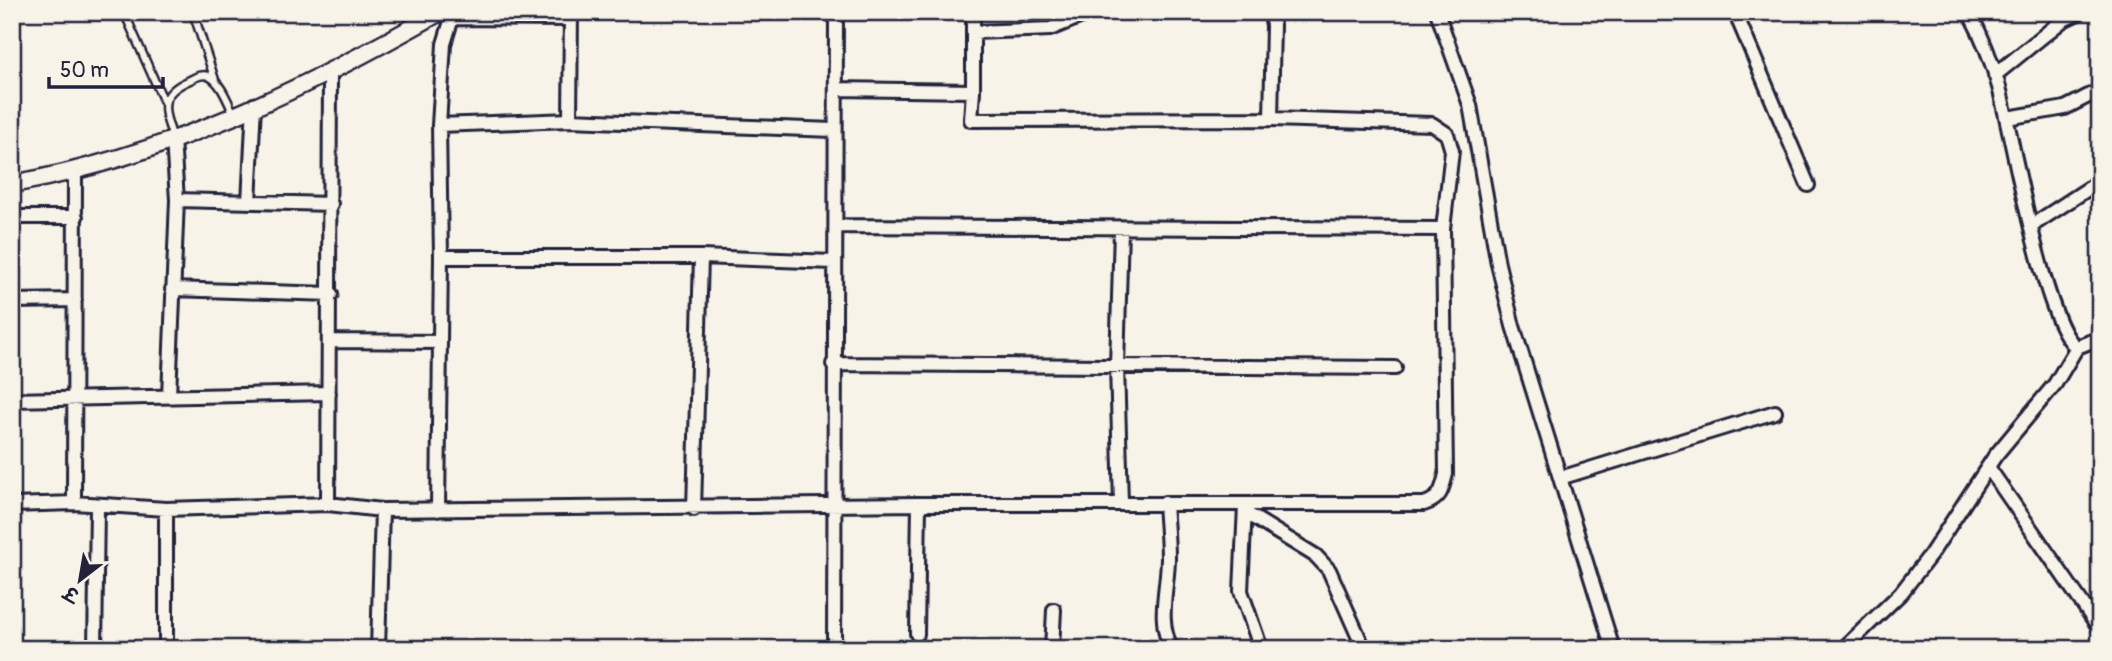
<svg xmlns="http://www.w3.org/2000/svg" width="2112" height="661" viewBox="0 0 2112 661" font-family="Pangolin,'Playpen Sans Deva',sans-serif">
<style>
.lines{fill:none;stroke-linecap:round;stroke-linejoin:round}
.service-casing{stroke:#22223b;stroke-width:11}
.minor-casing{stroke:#22223b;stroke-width:18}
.tertiary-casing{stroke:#22223b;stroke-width:21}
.service{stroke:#f7f3e8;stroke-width:6}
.minor{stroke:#f7f3e8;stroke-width:12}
.tertiary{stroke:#f7f3e8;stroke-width:16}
</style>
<rect width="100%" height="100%" fill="#f7f3e8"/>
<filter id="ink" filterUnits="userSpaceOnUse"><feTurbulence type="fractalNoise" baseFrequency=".0143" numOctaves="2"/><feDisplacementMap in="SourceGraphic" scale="14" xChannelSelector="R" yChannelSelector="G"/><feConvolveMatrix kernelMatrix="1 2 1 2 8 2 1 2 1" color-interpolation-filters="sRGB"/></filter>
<g filter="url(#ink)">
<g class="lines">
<defs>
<path id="service" d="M124 12 164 102
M193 12 215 80
M173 138C163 109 157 94 190 80 196 77 203 73 210 77 222 84 228 103 234 114"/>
<path id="minor" d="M1270 12 1273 25 1271 119
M1437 12 1470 105 1498 264 1513 326 1613 649
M1735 12 1808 185
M1969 12C1982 36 1992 61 1999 87 2011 130 2045 330 2077 347L2100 338
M452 18 569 19
M974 32 1050 29 1092 12
M1995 75 2063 20 2080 12
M973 91V12
M2007 118 2065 108 2100 90
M570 120 571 13
M439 125 444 44 452 18 448 12
M177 200 331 204
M249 202 254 105
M12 217H76
M836 226 1443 229
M2031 226 2100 181
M441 257 439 125 570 120 833 130
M172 289 331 294
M12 301 75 300
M329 341 440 342
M833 364 1395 368
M169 396 177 200 173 139
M12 400 329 393
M1988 467 2100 629
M1560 478 1775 412
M74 503 75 173
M1121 503 1117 366 1121 229
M1165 503C1166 521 1168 540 1168 558 1168 588 1156 621 1172 649
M328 504 330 74
M12 505 74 503 166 509 328 504 382 510 919 504H1424C1440 499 1442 491 1446 474L1443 229 1452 151 1447 134 1432 124 1271 119 971 120 973 91 836 89
M1245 506 1241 591 1261 649
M694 509 701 257
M438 510 441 257H701L833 262
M1246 513 1316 556 1329 570 1364 649
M917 634 919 504
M95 649 97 507
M166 649V509
M378 649 382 510
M834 649 836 12
M1052 649 1054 610
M1843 649 1901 593 1931 554 1995 456 2055 384 2077 347"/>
<path id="tertiary" d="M12 184C164 157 307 88 440 12"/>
</defs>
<!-- service casing -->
<use href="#service" class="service-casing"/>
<!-- minor casing -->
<use href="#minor" class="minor-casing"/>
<!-- tertiary casing -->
<use href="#tertiary" class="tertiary-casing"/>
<!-- service -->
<use href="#service" class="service"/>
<!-- minor -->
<use href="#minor" class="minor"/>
<!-- tertiary -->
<use href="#tertiary" class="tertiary"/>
</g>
</g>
<!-- margin -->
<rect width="2112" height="661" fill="none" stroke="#f7f3e8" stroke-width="42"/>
<rect x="21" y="21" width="2070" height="619" fill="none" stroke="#22223b" stroke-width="2.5" filter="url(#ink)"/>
<!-- north arrow -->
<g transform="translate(80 580) rotate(211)" stroke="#f7f3e8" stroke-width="5" paint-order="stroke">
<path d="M0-5L12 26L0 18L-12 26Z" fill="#22223b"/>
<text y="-10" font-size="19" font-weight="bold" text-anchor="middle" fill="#22223b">उ</text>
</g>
<!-- scale -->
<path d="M49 77v10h114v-10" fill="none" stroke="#22223b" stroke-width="3.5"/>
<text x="60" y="77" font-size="21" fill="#22223b" stroke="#f7f3e8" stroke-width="5" paint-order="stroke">50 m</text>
</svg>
